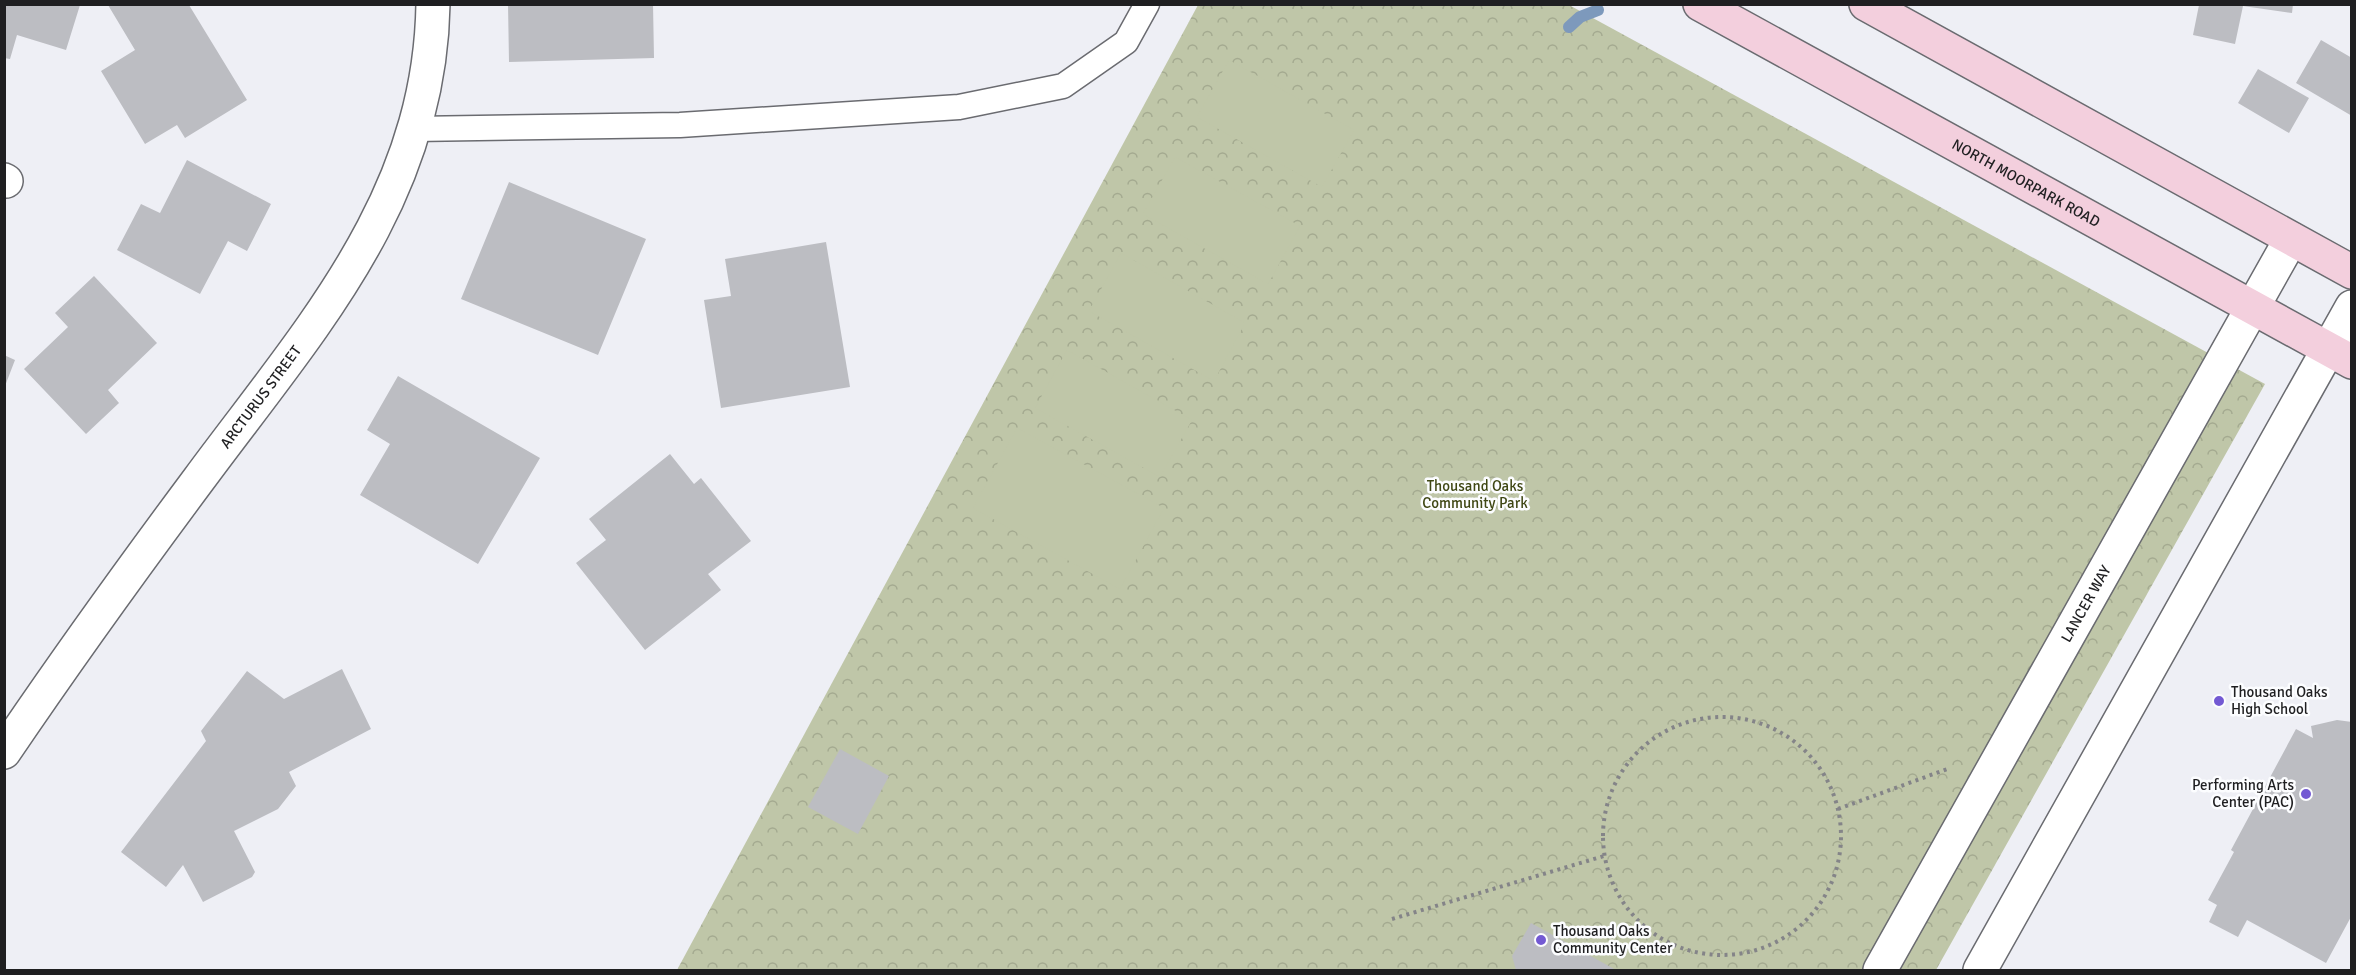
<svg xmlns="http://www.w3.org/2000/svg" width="2356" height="975" viewBox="0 0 2356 975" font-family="Signika,sans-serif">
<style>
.forest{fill:url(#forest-crowns)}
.garden{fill:#bfc6a8}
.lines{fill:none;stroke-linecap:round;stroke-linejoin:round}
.stream{stroke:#7d99bc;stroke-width:12}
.building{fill:#bcbdc2}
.service-casing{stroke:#6a6b70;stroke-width:27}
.minor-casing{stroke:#6a6b70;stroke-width:36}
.secondary-casing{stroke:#6a6b70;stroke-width:36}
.path{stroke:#848488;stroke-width:4;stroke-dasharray:3 4.5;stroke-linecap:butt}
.service{stroke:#fff;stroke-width:24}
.minor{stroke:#fff;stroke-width:33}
.secondary{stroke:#f3cfdd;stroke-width:33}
.poi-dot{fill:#7359d3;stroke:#fcfdff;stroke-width:2}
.labels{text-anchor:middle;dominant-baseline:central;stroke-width:5;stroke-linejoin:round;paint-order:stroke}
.street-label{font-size:15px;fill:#1f1f21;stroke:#fcfdff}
.park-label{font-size:15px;fill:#3f4714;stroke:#fcfdff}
.poi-label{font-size:15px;fill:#1f1f21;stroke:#fcfdff;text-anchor:start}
</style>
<defs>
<pattern id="forest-crowns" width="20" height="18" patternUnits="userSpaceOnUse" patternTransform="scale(1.5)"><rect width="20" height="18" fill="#bfc6a8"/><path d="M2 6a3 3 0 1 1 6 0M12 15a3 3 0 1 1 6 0" fill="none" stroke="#a4aa90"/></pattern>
</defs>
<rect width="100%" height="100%" fill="#eeeff5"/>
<!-- forest -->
<path class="forest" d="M1198 5H1569L2265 384 1936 970H677Z"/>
<!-- garden -->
<path class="garden" d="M1229 60 1354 130 1322 187 1197 117Z
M1175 157 1300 226 1268 284 1143 214Z
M1121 253 1245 323 1214 381 1089 311Z
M1067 350 1192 420 1160 477 1035 408Z
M1017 428 1164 508 1120 589 973 508Z"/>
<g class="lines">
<!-- stream -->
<path class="stream" d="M1569 27 1580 17 1598 10"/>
</g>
<!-- building -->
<path class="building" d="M508 4H653L654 58 509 62Z
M2293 4 2292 13 2243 6 2235 44 2193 35 2199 5Z
M4 5H80L66 50 17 35 10 59 4 58Z
M108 5H189L247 100 185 138 177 125 145 144 101 71 135 50Z
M2321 40 2352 58V116L2296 83Z
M2258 69 2309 98 2289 133 2238 103Z
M187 160 271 204 247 251 228 241 200 294 117 250 141 204 160 213Z
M509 182 646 239 598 355 461 299Z
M826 242 850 387 721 408 704 300 731 296 725 259Z
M94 276 157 343 108 390 119 403 86 434 24 369 68 327 55 313Z
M4 355 15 360 5 386H4Z
M398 376 540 458 478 564 360 495 390 444 367 430Z
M670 454 694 484 701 478 751 541 708 574 721 590 645 650 576 563 606 540 589 519Z
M342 669 371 729 289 772 296 786 278 809 234 831 255 872 252 877 203 902 183 865 166 887 121 852 206 741 201 731 247 671 284 699Z
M2337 720 2352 722V915L2326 963 2247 920 2238 937 2209 922 2217 905 2208 900 2234 852 2231 850 2296 729 2313 738 2311 726Z
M840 749 889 776 858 834 808 807Z
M1531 923 1616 970H1516L1512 956Z"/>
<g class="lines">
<defs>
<path id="service" d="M414 129 680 125 959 107 1063 86 1126 42 1147 4"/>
<g id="minor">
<path d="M4 180 6 181"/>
<path id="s1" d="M4 752C67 659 132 569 199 479 309 330 430 200 433 4"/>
<path id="s2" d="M1880 970 2291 239"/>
<path d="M1980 970 2352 307"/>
</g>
<g id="secondary">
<path id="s3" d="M1700 4 2352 362"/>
<path d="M1866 4 2352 272"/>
</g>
</defs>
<!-- service casing -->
<use href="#service" class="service-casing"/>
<!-- minor casing -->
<use href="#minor" class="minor-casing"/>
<!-- secondary casing -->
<use href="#secondary" class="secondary-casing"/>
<!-- path -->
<path class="path" d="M1603 836a119 119 0 1 1 238 0a119 119 0 1 1-238 0Z
M1838 809 1950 768
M1392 919 1604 856"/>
<!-- service -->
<use href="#service" class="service"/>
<!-- minor -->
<use href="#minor" class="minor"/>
<!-- secondary -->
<use href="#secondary" class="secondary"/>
</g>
<!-- markers -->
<g class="poi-dot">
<circle cx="2219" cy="701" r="6"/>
<circle cx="2306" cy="794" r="6"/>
<circle cx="1541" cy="940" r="6"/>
</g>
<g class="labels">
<!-- street labels -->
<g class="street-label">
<text stroke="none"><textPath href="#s3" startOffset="372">NORTH MOORPARK ROAD</textPath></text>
<text stroke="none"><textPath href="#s1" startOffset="438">ARCTURUS STREET</textPath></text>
<text stroke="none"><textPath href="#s2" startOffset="420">LANCER WAY</textPath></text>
</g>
<!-- park labels -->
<g class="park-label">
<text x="1475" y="486">Thousand Oaks<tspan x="1475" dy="17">Community Park</tspan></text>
</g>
<!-- poi labels -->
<g class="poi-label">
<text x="2231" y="692">Thousand Oaks<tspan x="2231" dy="17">High School</tspan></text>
<text x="2294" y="785" text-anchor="end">Performing Arts<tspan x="2294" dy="17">Center (PAC)</tspan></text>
<text x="1553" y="931">Thousand Oaks<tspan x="1553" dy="17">Community Center</tspan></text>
</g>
</g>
<!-- border -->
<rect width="2356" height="975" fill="none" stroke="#1f1f21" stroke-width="12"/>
</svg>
